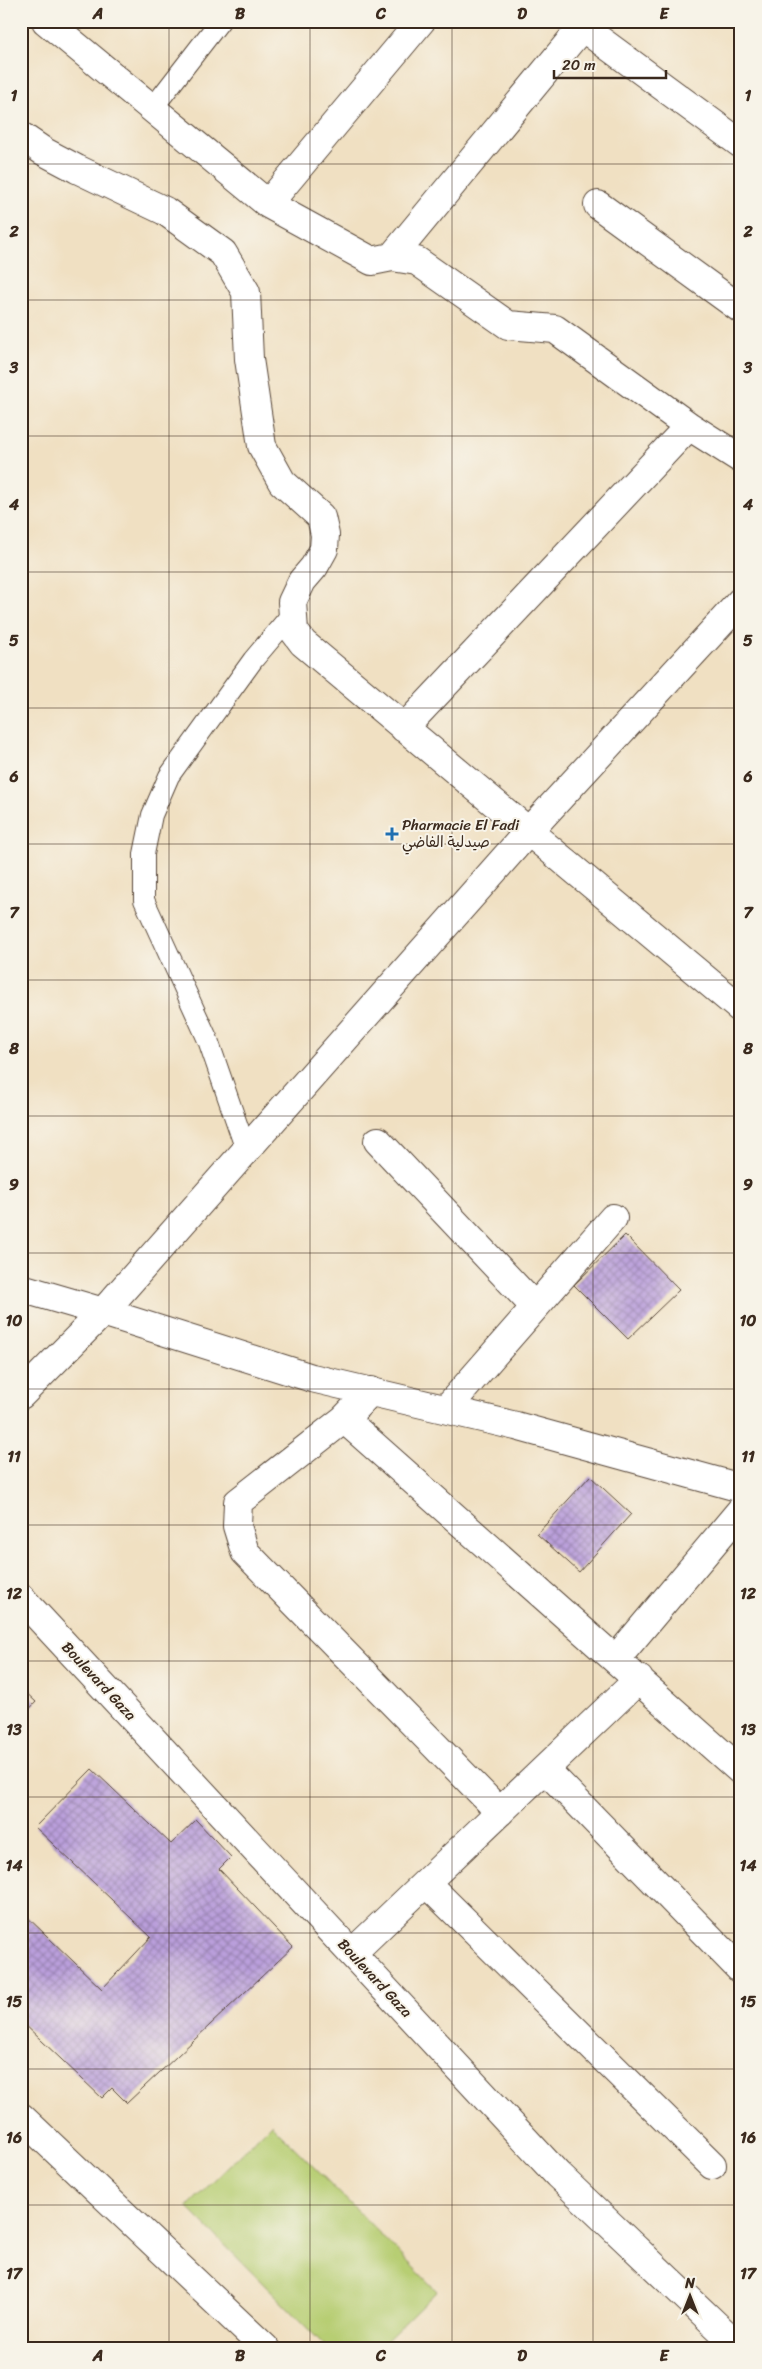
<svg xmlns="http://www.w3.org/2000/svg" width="762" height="2369" viewBox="0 0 762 2369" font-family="Sriracha,'Playpen Sans Arabic',sans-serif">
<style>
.pitch{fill:#b7ce73;stroke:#797c48}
.building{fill:url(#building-cross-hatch)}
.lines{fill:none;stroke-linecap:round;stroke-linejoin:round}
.lane-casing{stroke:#564537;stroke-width:22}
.street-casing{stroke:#564537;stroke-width:30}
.secondary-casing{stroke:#564537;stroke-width:30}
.lane{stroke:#fff;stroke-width:20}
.street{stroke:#fff;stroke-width:28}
.secondary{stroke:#fff;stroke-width:28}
.grid{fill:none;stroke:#3b2a1e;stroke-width:1;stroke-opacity:0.55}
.poi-dot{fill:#1f6fb2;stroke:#f7f3e8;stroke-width:2}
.labels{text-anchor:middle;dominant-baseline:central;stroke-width:4;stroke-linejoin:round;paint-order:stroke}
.poi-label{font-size:15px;fill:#3b2a1e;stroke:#f7f3e8;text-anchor:start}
.street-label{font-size:15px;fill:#3b2a1e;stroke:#f7f3e8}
.neatline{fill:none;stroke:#3b2a1e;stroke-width:2}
.grid-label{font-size:16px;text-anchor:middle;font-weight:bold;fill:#3b2a1e}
</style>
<defs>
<pattern id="building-cross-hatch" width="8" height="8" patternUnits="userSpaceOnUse" patternTransform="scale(1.25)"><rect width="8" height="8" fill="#ba9fdb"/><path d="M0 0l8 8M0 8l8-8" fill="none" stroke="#9882b1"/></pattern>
</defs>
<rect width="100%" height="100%" fill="#f7f3e8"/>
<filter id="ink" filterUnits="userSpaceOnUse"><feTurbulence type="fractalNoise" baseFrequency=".02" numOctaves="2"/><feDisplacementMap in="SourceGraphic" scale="10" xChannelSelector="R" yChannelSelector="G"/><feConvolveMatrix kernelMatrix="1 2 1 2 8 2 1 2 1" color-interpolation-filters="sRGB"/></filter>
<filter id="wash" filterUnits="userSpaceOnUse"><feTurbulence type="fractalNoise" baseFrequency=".0096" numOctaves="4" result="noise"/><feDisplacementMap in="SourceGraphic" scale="20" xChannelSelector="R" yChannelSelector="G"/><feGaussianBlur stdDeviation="1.12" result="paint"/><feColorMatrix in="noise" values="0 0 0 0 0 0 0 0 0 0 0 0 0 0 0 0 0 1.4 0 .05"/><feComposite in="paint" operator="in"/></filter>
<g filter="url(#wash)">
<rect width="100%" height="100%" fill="#f0e0c2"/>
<!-- pitch -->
<path class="pitch" d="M271 2124 437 2291 379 2348H327L187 2207Z"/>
<g id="blocks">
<!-- building -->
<path class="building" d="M625 1235 679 1290 628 1339 574 1285Z
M590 1476 631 1514 579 1572 537 1534Z
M21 1688 36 1702 21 1718Z
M92 1769 171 1844 196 1820 231 1857 219 1869 293 1947 127 2103 112 2088 102 2098 21 2021V1911L102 1989 151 1937 35 1827Z"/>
</g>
</g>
<g filter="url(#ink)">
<use href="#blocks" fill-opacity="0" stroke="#564537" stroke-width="1"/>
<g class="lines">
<defs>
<path id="lane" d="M152 109 220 21
M246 1150 208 1040 144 900V854L152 815 169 776 253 660 291 615"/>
<path id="street" d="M46 21 268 204 421 21
M582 27 741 144
M21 136 43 151 77 169 165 211 223 253 246 292 249 359 262 446 282 482 321 517 325 535 324 549 314 567 302 581 292 602 294 631 303 643 741 1009
M268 204 372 261 392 257 417 261 508 325 555 329 689 426 741 459
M598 205 741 309
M392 257 587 21
M404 728 689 426
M378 1141 535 1307
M21 1288 103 1312 312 1378 516 1426 741 1488
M371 1391 344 1419 238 1502 237 1526 245 1552 500 1812
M21 1395 103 1312 528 832 741 601
M446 1409 613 1218
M344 1419 741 1771
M616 1659 741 1510
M545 1769 741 1970
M426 1883 712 2165
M352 1953 639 1679
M21 2117 265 2348"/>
<path id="secondary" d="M21 1598 558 2175 740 2348"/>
</defs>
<!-- lane casing -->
<use href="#lane" class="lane-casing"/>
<!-- street casing -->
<use href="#street" class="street-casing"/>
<!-- secondary casing -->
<use href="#secondary" class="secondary-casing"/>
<!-- lane -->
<use href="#lane" class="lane"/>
<!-- street -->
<use href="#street" class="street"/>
<!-- secondary -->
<use href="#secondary" class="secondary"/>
</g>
</g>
<!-- grid -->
<path class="grid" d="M169 21V2348M310 21V2348M452 21V2348M593 21V2348M21 164H741M21 300H741M21 436H741M21 572H741M21 708H741M21 844H741M21 980H741M21 1116H741M21 1253H741M21 1389H741M21 1525H741M21 1661H741M21 1797H741M21 1933H741M21 2069H741M21 2205H741"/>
<!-- markers -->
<path class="poi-dot" d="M389.5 826.5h5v5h5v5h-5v5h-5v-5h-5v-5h5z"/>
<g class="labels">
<!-- poi labels -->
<g class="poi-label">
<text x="402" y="825">Pharmacie El Fadi<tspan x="402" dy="17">صيدلية الفاضي</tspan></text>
</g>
<!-- street labels -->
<g class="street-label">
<text transform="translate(99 1681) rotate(47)">Boulevard Gaza</text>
<text transform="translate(375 1978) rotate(47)">Boulevard Gaza</text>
</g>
</g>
<!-- margin -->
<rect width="762" height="2369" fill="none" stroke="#f7f3e8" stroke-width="55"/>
<!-- north arrow -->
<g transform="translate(690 2296)" stroke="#f7f3e8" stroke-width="4" paint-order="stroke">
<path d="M0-4L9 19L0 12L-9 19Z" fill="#3b2a1e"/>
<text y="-8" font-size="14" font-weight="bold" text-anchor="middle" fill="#3b2a1e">N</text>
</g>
<!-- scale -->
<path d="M554 70v8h112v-8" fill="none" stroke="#3b2a1e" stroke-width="2.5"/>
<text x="562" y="70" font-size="15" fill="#3b2a1e" stroke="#f7f3e8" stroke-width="4" paint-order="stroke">20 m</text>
<rect x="28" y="28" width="706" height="2314" class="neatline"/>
<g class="grid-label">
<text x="98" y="19">A</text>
<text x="240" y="19">B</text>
<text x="381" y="19">C</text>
<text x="522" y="19">D</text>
<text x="664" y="19">E</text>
<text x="14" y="101">1</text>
<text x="748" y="101">1</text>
<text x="14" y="237">2</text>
<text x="748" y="237">2</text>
<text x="14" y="373">3</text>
<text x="748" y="373">3</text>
<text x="14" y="510">4</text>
<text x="748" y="510">4</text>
<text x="14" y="646">5</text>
<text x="748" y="646">5</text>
<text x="14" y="782">6</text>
<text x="748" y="782">6</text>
<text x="14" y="918">7</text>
<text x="748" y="918">7</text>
<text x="14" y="1054">8</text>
<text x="748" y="1054">8</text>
<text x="14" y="1190">9</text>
<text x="748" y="1190">9</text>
<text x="14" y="1326">10</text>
<text x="748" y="1326">10</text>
<text x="14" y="1462">11</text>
<text x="748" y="1462">11</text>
<text x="14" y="1599">12</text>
<text x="748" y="1599">12</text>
<text x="14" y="1735">13</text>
<text x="748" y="1735">13</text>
<text x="14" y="1871">14</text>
<text x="748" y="1871">14</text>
<text x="14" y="2007">15</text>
<text x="748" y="2007">15</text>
<text x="14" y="2143">16</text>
<text x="748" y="2143">16</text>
<text x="14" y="2279">17</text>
<text x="748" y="2279">17</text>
<text x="98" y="2361">A</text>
<text x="240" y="2361">B</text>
<text x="381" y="2361">C</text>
<text x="522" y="2361">D</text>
<text x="664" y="2361">E</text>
</g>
</svg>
